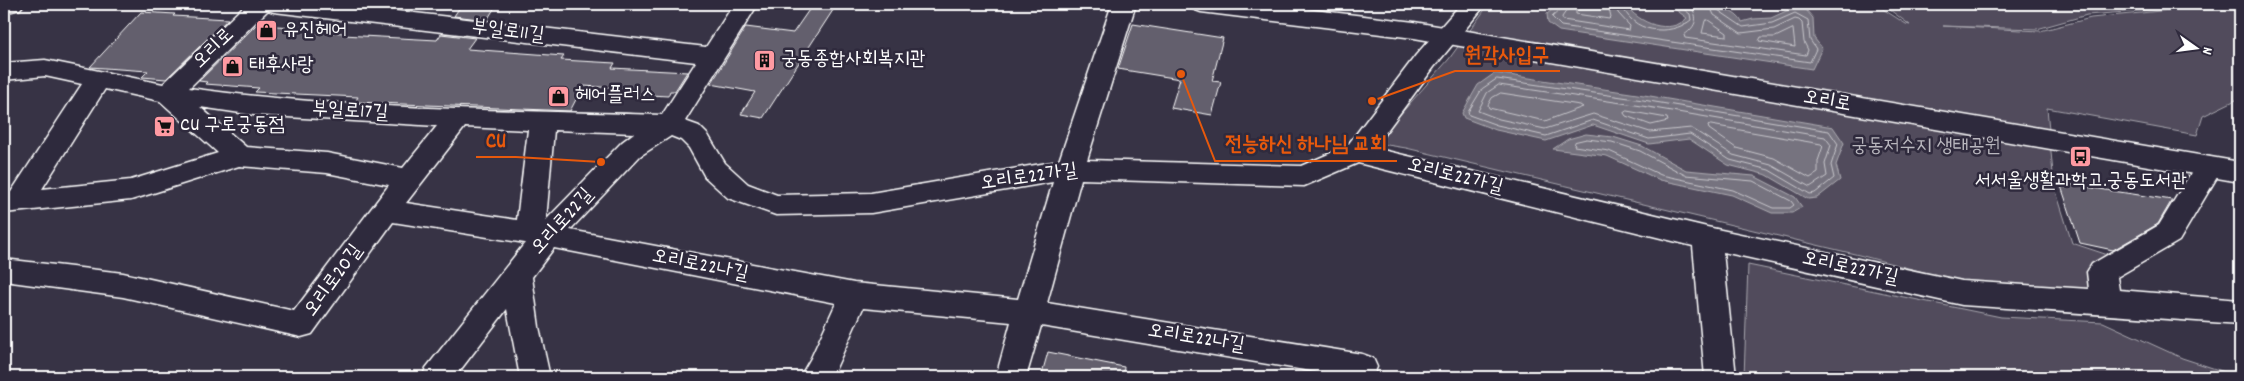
<svg xmlns="http://www.w3.org/2000/svg" width="2244" height="381" viewBox="0 0 2244 381" font-family="Dekko,'Poor Story',sans-serif">
<style>
.green{fill:#514c5c;stroke:#a8a6ae}
.water{fill:#76737f;stroke:#adabb2}
.lines{fill:none;stroke-linecap:round;stroke-linejoin:round}
.shore{stroke:#c8c7cc;stroke-width:1}
.building{fill:#635f6d;stroke:#fff}
.minor-casing{stroke:#fff;stroke-width:3}
.secondary-casing{stroke:#fff;stroke-width:3}
.minor{fill:#2f2a3d;fill-rule:evenodd}
.secondary{fill:#2f2a3d;fill-rule:evenodd}
.labels{text-anchor:middle;dominant-baseline:central;stroke-width:5;stroke-linejoin:round;paint-order:stroke}
.poi-label{font-size:20px;fill:#fff;stroke:#2f2a3d;text-anchor:start}
.street-label{font-size:20px;fill:#fff;stroke:#2f2a3d}
.park-label{font-size:20px;fill:#b9b7be;stroke:#2f2a3d}
.leader{fill:none;stroke:#e8590c;stroke-width:2}
.callout-dot{fill:#e8590c;stroke:#2f2a3d;stroke-width:2}
.callout-label{font-size:21px;text-anchor:middle;font-weight:bold;fill:#e8590c;stroke:#2f2a3d;stroke-width:5;stroke-linejoin:round;paint-order:stroke}
</style>
<rect width="100%" height="100%" fill="#373345"/>
<filter id="ink" filterUnits="userSpaceOnUse"><feTurbulence type="fractalNoise" baseFrequency=".02" numOctaves="2"/><feDisplacementMap in="SourceGraphic" scale="10" xChannelSelector="R" yChannelSelector="G"/><feConvolveMatrix kernelMatrix="1 2 1 2 8 2 1 2 1" color-interpolation-filters="sRGB"/></filter>
<g filter="url(#ink)">
<!-- green -->
<path class="green" d="M1489 4H1875L1906 24 1910 25 1882 4H2186L2188 7 2087 15 2037 29 1943 26 2040 31 2091 18 2190 8 2189 4H2240V98L2203 116 2197 135 2047 108 2054 185 2072 243 2111 256 2094 297 1980 287 1859 255 1406 148 1375 143 1449 59Z
M1748 265 2001 317 2103 322 2182 358 2240 377H1744Z"/>
<!-- water -->
<path class="water" d="M1559 4H1640L1626 5C1638 23 1670 36 1687 18L1672 7 1654 4C1679 4 1730 0 1742 22L1753 19 1771 18 1795 7 1806 10 1813 18 1814 38 1822 48 1812 69 1559 31 1548 23 1547 14Z
M1495 73 1644 95 1833 127 1844 143 1836 165 1840 180 1817 198 1808 199 1767 175 1728 165 1689 139 1649 144 1593 125 1546 141 1496 130 1464 118 1462 113 1478 85Z
M1586 134 1613 137 1642 146 1686 170 1754 176 1795 197 1802 207 1792 213H1772L1732 195 1660 180 1607 156 1553 149 1568 139Z"/>
<g class="lines">
<!-- shore -->
<path class="shore" d="M1562 4 1561 9 1552 17 1561 26 1810 62 1816 49 1810 40 1808 20 1795 13 1772 23 1743 27 1718 10 1716 4
M1568 4 1567 10 1562 17 1563 20 1629 30 1630 26 1618 13 1616 4
M1576 4V14L1609 19 1611 17 1608 4
M1622 4C1630 33 1670 37 1691 20L1690 14 1677 4
M1688 4C1700 16 1697 26 1684 35L1685 38 1806 55 1808 50 1804 42 1802 23 1799 20 1795 19 1774 29 1741 33 1714 15 1709 4
M1708 20 1727 33V36L1702 33 1705 21Z
M1793 29 1795 47 1759 41 1761 37H1775Z
M1497 79 1643 100 1829 131 1838 144 1831 165 1834 178 1815 193 1810 194 1769 170 1730 160 1690 134 1649 139 1593 120 1546 136 1497 125 1469 115 1468 112 1482 89Z
M1499 85 1642 106 1825 137 1831 145 1825 164 1827 176 1810 187 1771 165 1733 155 1691 128 1650 132 1593 114 1545 129 1499 119 1478 111 1487 93Z
M1501 93 1580 105 1583 107 1545 121 1489 108 1488 105 1492 98Z
M1627 111 1667 118 1668 121 1651 125 1626 116 1624 113Z
M1711 125 1821 144 1823 146 1818 161V173L1810 178 1774 158 1736 148 1709 129 1708 126Z
M1587 139 1612 142 1640 151 1685 175 1753 181 1791 201 1794 205 1790 208H1773L1733 190 1661 175 1609 151 1574 146 1575 142Z"/>
</g>
<!-- building -->
<path class="building" d="M462 4H497L487 20 454 16Z
M813 4H837L763 118 741 114 755 92 711 84 746 27 793 33Z
M141 12 175 14 173 16 228 19 166 79 142 77 148 71 90 67Z
M1133 24 1223 38 1212 81 1221 82 1212 115 1171 108 1180 79 1118 69Z
M256 25 296 27 294 30 344 33 343 35 437 40 441 34 475 38 467 49 564 56 561 60 615 63 612 68 687 72 675 91H670L668 96 631 94 634 89 583 86 570 111 355 102 358 97 255 92 259 88 205 84 207 82 199 81Z
M2060 183 2172 200 2158 224 2113 250 2080 243Z
M1048 352 1124 367 1123 377H1041Z"/>
<g class="lines">
<defs>
<path id="minor" d="M4 4H24L20 9 4 13Z
M246 4H337L706 47 734 4H758L685 121 699 126 708 135 725 163 748 184 777 195 871 193 1059 161 1112 4H1136L1087 160 1301 166 1347 146 1416 55 1461 4H1486L1434 67 1374 148 1707 227 1962 281 2089 289 2087 272 2092 264 2159 225 2199 160 2209 157 2219 160 2223 167 2179 241 2117 277 2119 290 2240 300V324L1962 305 1723 252 1736 377H1705L1693 246 1358 163 1304 186 1081 179 1047 303 1362 354 1373 358 1377 367 1373 376 1370 377H1346L1041 326 1026 377H996L1011 322 863 308 832 377H800L811 358 836 303 554 248 532 277 539 327 550 377H520L507 309 455 377H422L426 368 525 243 393 222 312 334 301 337 123 297 4 281V259L123 273 294 311 389 185 327 173 239 166 131 200 4 213V193L11 192 82 84 45 76 4 80V63L45 60 163 84ZM268 10 274 12 696 62 662 115C504 110 345 110 189 88ZM105 89 160 101 218 153 131 180 42 189ZM200 107 254 115 437 126 403 168 327 153 246 147ZM465 127 528 130 517 220 406 203ZM554 130 634 133 622 142 546 220ZM671 136 681 140 689 148 705 177 728 198 776 215 871 213 1053 182 1018 299 854 283 570 230 640 156Z"/>
<path id="secondary" d="M1189 4H1263L1414 22 2240 162V182L1414 38 1201 12 1193 9Z"/>
</defs>
<!-- minor casing -->
<use href="#minor" class="minor-casing"/>
<!-- secondary casing -->
<use href="#secondary" class="secondary-casing"/>
<!-- minor -->
<use href="#minor" class="minor"/>
<!-- secondary -->
<use href="#secondary" class="secondary"/>
</g>
</g>
<!-- icons -->
<defs>
<symbol id="shop-square" viewBox="-11 -11 22 22"><rect x="-9" y="-9" width="18" height="18" rx="4" fill="#ff9aa2" stroke="#2f2a3d"/><path d="M-5-2.5h2.3a2.7 3.5 0 0 1 5.4 0H5L5.5 6h-11ZM-1.5-2.5h3a1.5 2.3 0 0 0-3 0Z" fill="#111"/></symbol>
<symbol id="building-square" viewBox="-11 -11 22 22"><rect x="-9" y="-9" width="18" height="18" rx="4" fill="#ff9aa2" stroke="#2f2a3d"/><path d="M-4-6H4V6H1V3H-1V6H-4ZM-2.5-4.3h1.7v1.8h-1.7ZM.8-4.3h1.7v1.8H.8ZM-2.5-1h1.7V.8h-1.7ZM.8-1h1.7V.8H.8Z" fill="#111"/></symbol>
<symbol id="supermarket-square" viewBox="-11 -11 22 22"><rect x="-9" y="-9" width="18" height="18" rx="4" fill="#ff9aa2" stroke="#2f2a3d"/><path d="M-6-5.5h2.5l.6 2H6L4.5 2H-2.5L-4.4-4H-6ZM-1.5 3.2a1.3 1.3 0 1 0 .1 0ZM3 3.2a1.3 1.3 0 1 0 .1 0Z" fill="#111"/></symbol>
<symbol id="bus-square" viewBox="-11 -11 22 22"><rect x="-9" y="-9" width="18" height="18" rx="4" fill="#ff9aa2" stroke="#2f2a3d"/><path d="M-5-6H5V4H4V6H2V4H-2V6H-4V4H-5ZM-3.5-4V0h7V-4ZM-3.5 1.2v1.5H-2V1.2ZM2 1.2v1.5H3.5V1.2Z" fill="#111"/></symbol>
</defs>
<g fill-rule="evenodd">
<use href="#shop-square" x="254" y="18" width="25" height="25"/>
<use href="#building-square" x="752" y="48" width="25" height="25"/>
<use href="#shop-square" x="220" y="54" width="25" height="25"/>
<use href="#shop-square" x="546" y="84" width="25" height="25"/>
<use href="#supermarket-square" x="152" y="114" width="25" height="25"/>
<use href="#bus-square" x="2068" y="144" width="25" height="25"/>
</g>
<g class="labels">
<!-- poi labels -->
<g class="poi-label">
<text x="283" y="31">유진헤어</text>
<text x="781" y="60">궁동종합사회복지관</text>
<text x="249" y="66">태후사랑</text>
<text x="575" y="96">헤어플러스</text>
<text x="180" y="126">CU 구로궁동점</text>
<text x="2081" y="182" text-anchor="middle">서서울생활과학고.궁동도서관</text>
</g>
<!-- street labels -->
<g class="street-label">
<text transform="translate(508 32) rotate(7)">부일로11길</text>
<text transform="translate(214 49) rotate(-44)">오리로</text>
<text transform="translate(1827 102) rotate(10)">오리로</text>
<text transform="translate(350 112) rotate(3)">부일로17길</text>
<text transform="translate(1455 177) rotate(14)">오리로22가길</text>
<text transform="translate(1029 178) rotate(-8)">오리로22가길</text>
<text transform="translate(563 222) rotate(-48)">오리로22길</text>
<text transform="translate(700 266) rotate(11)">오리로22나길</text>
<text transform="translate(1850 269) rotate(12)">오리로22가길</text>
<text transform="translate(334 281) rotate(-54)">오리로20길</text>
<text transform="translate(1196 339) rotate(9)">오리로22나길</text>
</g>
<!-- park labels -->
<g class="park-label">
<text x="1926" y="147">궁동저수지 생태공원</text>
</g>
</g>
<!-- callouts -->
<path class="leader" d="M1372 101L1455 71H1560M601 162L516 157H476M1181 74L1215 161H1397"/>
<g class="callout-dot">
<circle cx="1372" cy="101" r="5"/>
<circle cx="601" cy="162" r="5"/>
<circle cx="1181" cy="74" r="5"/>
</g>
<g class="callout-label">
<text x="1507" y="61">원각사입구</text>
<text x="496" y="147">CU</text>
<text x="1306" y="150">전능하신 하나님 교회</text>
</g>
<!-- margin -->
<rect width="2244" height="381" fill="none" stroke="#2f2a3d" stroke-width="20"/>
<rect x="10" y="10" width="2224" height="361" fill="none" stroke="#fff" stroke-width="2" filter="url(#ink)"/>
<!-- north arrow -->
<g transform="translate(2196 48) rotate(104)" stroke="#2f2a3d" stroke-width="4" paint-order="stroke">
<path d="M0-4L9 19L0 12L-9 19Z" fill="#ffffff"/>
<text y="-8" font-size="14" font-weight="bold" text-anchor="middle" fill="#ffffff">N</text>
</g>
</svg>
